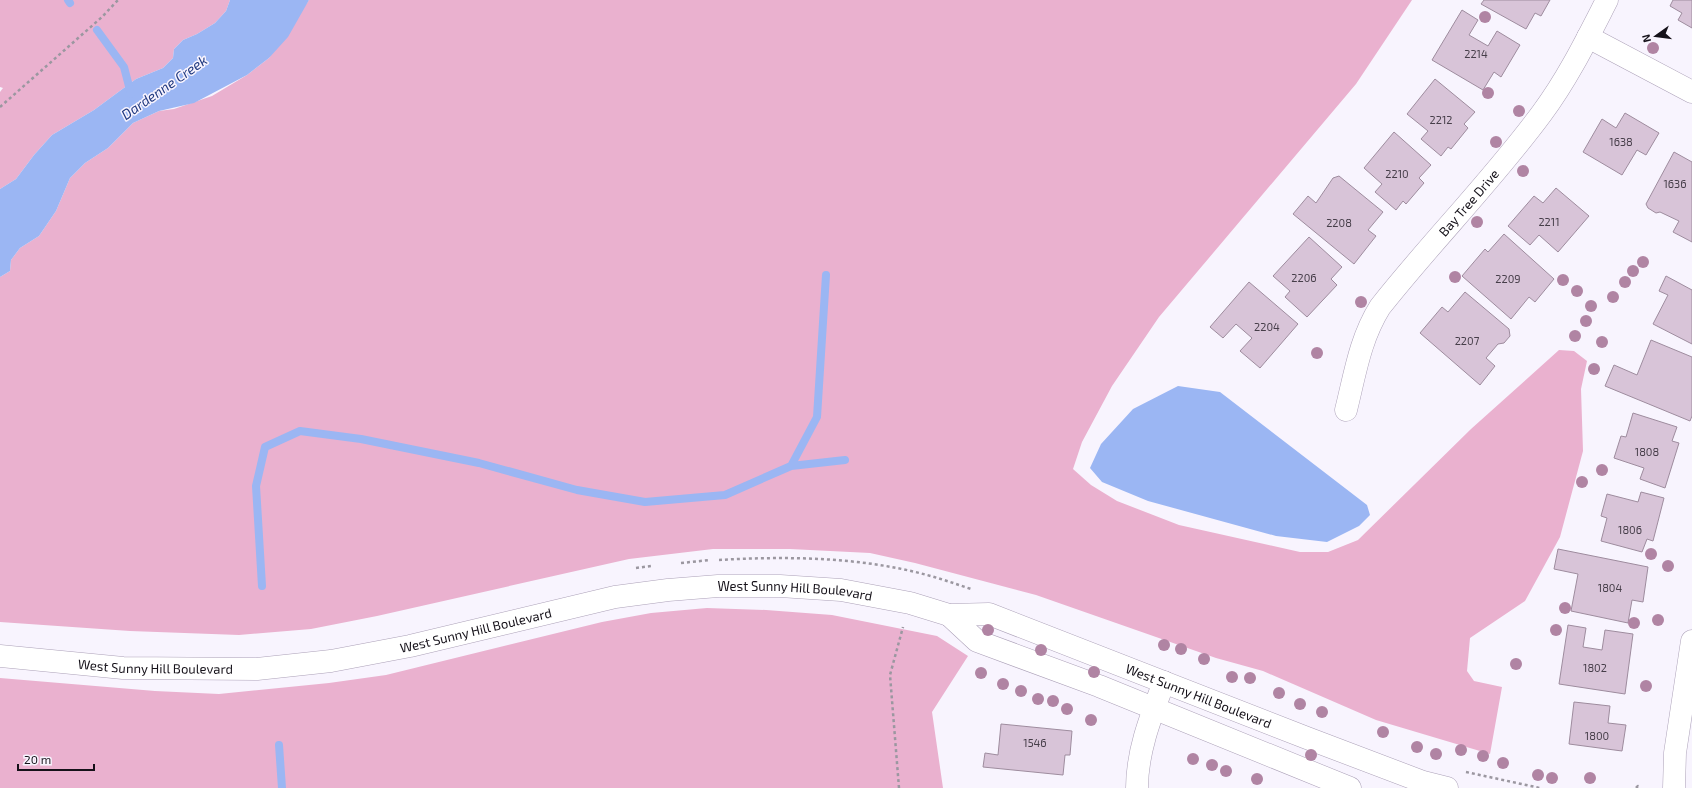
<svg xmlns="http://www.w3.org/2000/svg" width="1692" height="788" viewBox="0 0 1692 788" font-family="'Exo 2',sans-serif">
<style>
.green{fill:#eab1cf}
.water{fill:#9bb6f3}
.lines{fill:none;stroke-linecap:round;stroke-linejoin:round}
.stream{stroke:#9bb6f3;stroke-width:8}
.building{fill:#d8c4d8;stroke:#9e8c9e}
.street-casing{stroke:#aca1b8;stroke-width:23}
.secondary-casing{stroke:#aca1b8;stroke-width:23}
.path{stroke:#9b97a0;stroke-width:2.5;stroke-dasharray:3 3;stroke-linecap:butt}
.street{stroke:#fff;stroke-width:22}
.secondary{stroke:#fff;stroke-width:22}
.tree{fill:#b084a3}
.labels{text-anchor:middle;dominant-baseline:central;stroke-width:3;stroke-linejoin:round;paint-order:stroke}
.number-label{font-size:11px;fill:#463e49}
.street-label{font-size:13px;fill:#151119;stroke:#f8f4fe}
.water-label{font-size:14px;font-style:italic;fill:#213a80;stroke:#f8f4fe}
</style>
<rect width="100%" height="100%" fill="#f8f4fe"/>
<!-- green -->
<path class="green" d="M0 0H230L226 11 215 23 197 34 183 40 174 49 173 58 163 68 136 79 94 110 52 135 34 155 16 179 0 189V92L3 88 0 87Z
M309 0H1412L1356 84 1159 317 1112 386 1082 442 1073 469 1091 485 1117 501 1179 525 1300 552H1328L1358 540 1471 429 1559 350 1574 351 1587 361 1581 389 1583 451 1560 537 1525 601 1470 638 1467 671 1474 681 1502 687 1490 754 1376 720 1263 671 1216 658 1036 595 915 563 870 553 790 549H713L629 559 377 616 311 629 239 635 130 631 0 622V277L10 271 11 260 20 248 39 236 56 211 70 178 85 163 108 148 133 123 159 111 174 109 212 96 247 75 269 58Z
M707 608 766 610 832 615 937 636 968 656 932 712 943 788H0V678L155 691 219 694 329 683 386 675 602 622 651 613Z"/>
<!-- water -->
<path class="water" d="M230 0H309L288 37 269 58 247 75 194 103 159 111 133 123 108 148 85 163 70 178 56 211 39 236 20 248 11 260 10 271 0 277V189L16 179 34 155 52 135 94 110 136 79 163 68 173 58 174 49 183 40 197 34 215 23 226 11Z
M1178 386 1220 392 1367 505 1370 515 1359 526 1327 542 1276 536 1148 501 1102 482 1090 468 1101 444 1133 409Z"/>
<g class="lines">
<!-- stream -->
<path class="stream" d="M68 0 70 3
M97 30 124 67 131 94
M791 466 845 460
M262 586 256 486 265 447 300 431 361 439 479 463 577 490 645 502 725 495 791 466 817 417 826 275
M279 745 282 788"/>
</g>
<!-- building -->
<path class="building" d="M1484 0H1550L1541 16 1535 13 1526 29 1481 4Z
M1673 0H1692V28L1678 20 1682 13 1670 6Z
M1462 10 1478 20 1469 35 1488 46 1497 31 1520 45 1501 77 1494 72 1483 90 1432 60Z
M1435 79 1475 112 1464 124 1468 128 1451 149 1448 147 1441 156 1421 139 1428 131 1407 114Z
M1625 113 1659 133 1646 155 1637 150 1622 175 1583 152 1602 119 1616 128Z
M1394 132 1431 165 1419 178 1424 183 1406 204 1403 201 1396 210 1375 192 1382 184 1364 168Z
M1674 152 1692 162V242L1673 232 1679 221 1660 212 1656 213 1648 208 1646 204Z
M1339 176 1383 212 1368 230 1376 236 1354 264 1293 214 1308 196 1316 203 1333 178Z
M1556 188 1589 216 1558 252 1539 235 1530 245 1508 226 1534 196 1543 203Z
M1504 234 1554 279 1535 302 1529 297 1511 319 1462 276 1485 249 1488 252Z
M1309 237 1342 267 1331 279 1337 285 1307 317 1285 297 1290 291 1273 276Z
M1666 276 1692 290V344L1653 324 1668 295 1659 291Z
M1249 282 1298 324 1260 368 1240 351 1252 338 1236 324 1223 338 1210 327Z
M1465 292 1509 329 1510 336 1504 343 1498 344 1486 358 1495 366 1480 385 1420 333 1442 307 1448 312Z
M1651 340 1692 357V416L1690 421 1605 386 1614 365 1637 375Z
M1633 413 1677 427 1672 441 1679 443 1665 488 1640 479 1644 468 1614 458 1621 436 1626 437Z
M1641 492 1664 498 1653 541 1647 539 1642 552 1601 541 1607 518 1601 516 1607 494 1638 502Z
M1558 549 1648 567 1643 602 1632 600 1628 623 1571 611 1578 574 1554 569Z
M1568 625 1586 628 1583 647 1602 650 1605 630 1633 634 1625 694 1559 684Z
M1574 702 1610 706 1608 723 1626 725 1622 751 1569 744Z
M1001 724 1072 731 1070 755H1065L1063 775 983 767 985 753 998 755Z"/>
<g class="lines">
<defs>
<g id="street">
<path d="M1588 37 1692 92"/>
<path id="s1" d="M1346 410C1355 374 1360 339 1380 307 1432 241 1492 181 1542 113 1568 78 1587 39 1607 0"/>
<path d="M1137 788C1137 751 1151 716 1164 682"/>
<path d="M1674 788 1675 753 1692 641"/>
</g>
<g id="secondary">
<path d="M949 615 977 641 1099 686 1350 788"/>
<path id="s2" d="M0 656 123 668 257 669 331 661 410 646 615 597 668 590 718 586H780L841 590 910 603 949 615 989 614 1307 738 1423 782 1447 788"/>
</g>
</defs>
<!-- street casing -->
<use href="#street" class="street-casing"/>
<!-- secondary casing -->
<use href="#secondary" class="secondary-casing"/>
<!-- path -->
<path class="path" d="M0 107 102 17 118 0
M719 560C788 556 861 557 927 575 942 579 956 584 971 589
M681 563 710 560
M636 568 651 566
M1466 772 1540 788
M899 788 890 675 903 627
M1636 788 1638 786 1640 788"/>
<!-- street -->
<use href="#street" class="street"/>
<!-- secondary -->
<use href="#secondary" class="secondary"/>
</g>
<!-- trees -->
<g class="tree">
<circle cx="1485" cy="17" r="6"/>
<circle cx="1653" cy="48" r="6"/>
<circle cx="1488" cy="93" r="6"/>
<circle cx="1519" cy="111" r="6"/>
<circle cx="1496" cy="142" r="6"/>
<circle cx="1523" cy="171" r="6"/>
<circle cx="1477" cy="222" r="6"/>
<circle cx="1643" cy="262" r="6"/>
<circle cx="1633" cy="271" r="6"/>
<circle cx="1455" cy="277" r="6"/>
<circle cx="1563" cy="280" r="6"/>
<circle cx="1625" cy="282" r="6"/>
<circle cx="1577" cy="291" r="6"/>
<circle cx="1613" cy="297" r="6"/>
<circle cx="1361" cy="302" r="6"/>
<circle cx="1591" cy="306" r="6"/>
<circle cx="1586" cy="321" r="6"/>
<circle cx="1575" cy="336" r="6"/>
<circle cx="1602" cy="342" r="6"/>
<circle cx="1317" cy="353" r="6"/>
<circle cx="1594" cy="369" r="6"/>
<circle cx="1602" cy="470" r="6"/>
<circle cx="1582" cy="482" r="6"/>
<circle cx="1651" cy="554" r="6"/>
<circle cx="1668" cy="566" r="6"/>
<circle cx="1565" cy="608" r="6"/>
<circle cx="1658" cy="620" r="6"/>
<circle cx="1634" cy="623" r="6"/>
<circle cx="988" cy="630" r="6"/>
<circle cx="1556" cy="630" r="6"/>
<circle cx="1164" cy="645" r="6"/>
<circle cx="1181" cy="649" r="6"/>
<circle cx="1041" cy="650" r="6"/>
<circle cx="1204" cy="659" r="6"/>
<circle cx="1516" cy="664" r="6"/>
<circle cx="1094" cy="672" r="6"/>
<circle cx="981" cy="673" r="6"/>
<circle cx="1232" cy="677" r="6"/>
<circle cx="1250" cy="678" r="6"/>
<circle cx="1003" cy="684" r="6"/>
<circle cx="1646" cy="686" r="6"/>
<circle cx="1021" cy="691" r="6"/>
<circle cx="1279" cy="693" r="6"/>
<circle cx="1038" cy="699" r="6"/>
<circle cx="1053" cy="701" r="6"/>
<circle cx="1300" cy="704" r="6"/>
<circle cx="1067" cy="709" r="6"/>
<circle cx="1322" cy="712" r="6"/>
<circle cx="1091" cy="720" r="6"/>
<circle cx="1383" cy="732" r="6"/>
<circle cx="1417" cy="747" r="6"/>
<circle cx="1461" cy="750" r="6"/>
<circle cx="1436" cy="754" r="6"/>
<circle cx="1311" cy="755" r="6"/>
<circle cx="1483" cy="756" r="6"/>
<circle cx="1193" cy="759" r="6"/>
<circle cx="1503" cy="763" r="6"/>
<circle cx="1212" cy="765" r="6"/>
<circle cx="1226" cy="771" r="6"/>
<circle cx="1538" cy="775" r="6"/>
<circle cx="1552" cy="778" r="6"/>
<circle cx="1590" cy="778" r="6"/>
<circle cx="1257" cy="779" r="6"/>
</g>
<g class="labels">
<!-- number labels -->
<g class="number-label">
<text x="1476" y="53">2214</text>
<text x="1441" y="119">2212</text>
<text x="1621" y="141">1638</text>
<text x="1397" y="173">2210</text>
<text x="1675" y="183">1636</text>
<text x="1549" y="221">2211</text>
<text x="1339" y="222">2208</text>
<text x="1304" y="277">2206</text>
<text x="1508" y="278">2209</text>
<text x="1267" y="326">2204</text>
<text x="1467" y="340">2207</text>
<text x="1647" y="451">1808</text>
<text x="1630" y="529">1806</text>
<text x="1610" y="587">1804</text>
<text x="1595" y="667">1802</text>
<text x="1597" y="735">1800</text>
<text x="1035" y="742">1546</text>
</g>
<!-- street labels -->
<g class="street-label">
<text stroke="none"><textPath href="#s1" startOffset="246">Bay Tree Drive</textPath></text>
<text stroke="none"><textPath href="#s2" startOffset="804">West Sunny Hill Boulevard</textPath></text>
<text stroke="none"><textPath href="#s2" startOffset="480">West Sunny Hill Boulevard</textPath></text>
<text stroke="none"><textPath href="#s2" startOffset="156">West Sunny Hill Boulevard</textPath></text>
<text stroke="none"><textPath href="#s2" startOffset="1226">West Sunny Hill Boulevard</textPath></text>
</g>
<!-- water labels -->
<g class="water-label">
<text transform="translate(164 87) rotate(-35)">Dardenne Creek</text>
</g>
</g>
<!-- north arrow -->
<g transform="translate(1656 36) rotate(256)" stroke="#f8f4fe" stroke-width="3" paint-order="stroke">
<path d="M0-3L7 15L0 10L-7 15Z" fill="#151119"/>
<text y="-6" font-size="11" font-weight="bold" text-anchor="middle" fill="#151119">N</text>
</g>
<!-- scale -->
<path d="M18 764v6h76v-6" fill="none" stroke="#151119" stroke-width="2"/>
<text x="24" y="764" font-size="12" fill="#151119" stroke="#f8f4fe" stroke-width="3" paint-order="stroke">20 m</text>
</svg>
